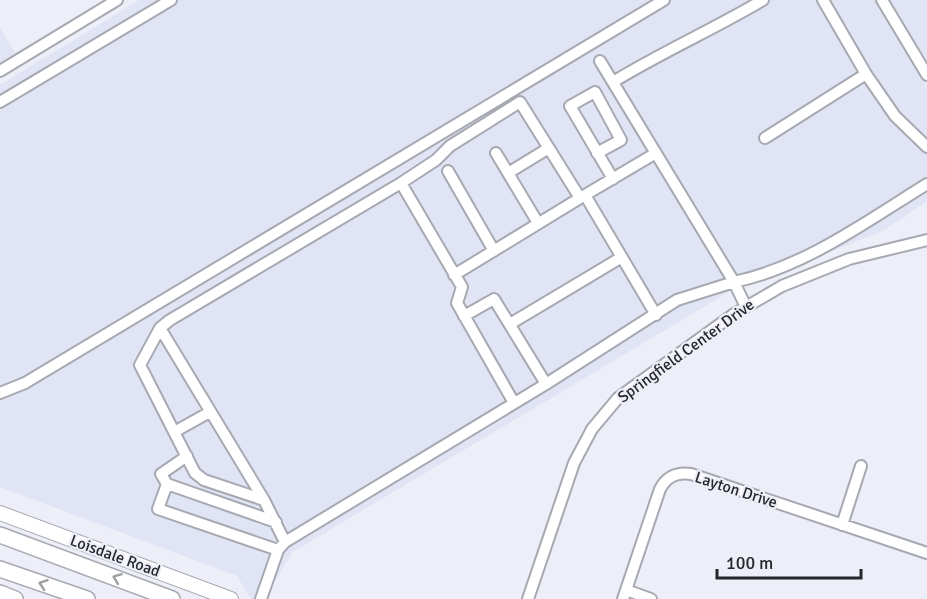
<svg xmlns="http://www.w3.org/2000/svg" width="927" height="599" viewBox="0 0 927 599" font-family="Signika,sans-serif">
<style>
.built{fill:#e1e4f5}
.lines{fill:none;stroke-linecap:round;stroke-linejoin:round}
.minor-casing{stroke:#a7a9b2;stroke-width:14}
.major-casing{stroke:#a7a9b2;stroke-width:16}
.highway-casing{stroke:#a7a9b2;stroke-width:18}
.minor{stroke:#fff;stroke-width:10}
.major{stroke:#fff;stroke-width:14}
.highway{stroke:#fff;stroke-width:15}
.oneway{stroke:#9d9ea0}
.labels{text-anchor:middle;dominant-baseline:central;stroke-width:4.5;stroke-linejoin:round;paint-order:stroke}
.street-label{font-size:16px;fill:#26272b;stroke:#edeef8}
</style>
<rect width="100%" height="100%" fill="#edeef8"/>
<!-- built -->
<path class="built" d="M139 0H876L927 86V201L883 231 734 289 293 552 264 599H251L237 576 0 487V85Z
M882 0H927V75Z
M0 28 15 53 0 62Z"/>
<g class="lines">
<defs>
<path id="minor" d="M882 0 927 75
M0 71 117 0
M866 74 895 116 927 147
M613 82C662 52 714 29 763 0
M0 102 171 0
M765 138 866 74 823 0
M496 153 538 223
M597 153 621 140 595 92 570 106 613 179
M656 153 585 195 656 315
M448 171 494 251
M508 173 549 148
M401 183 436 160 450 146 520 102 580 198
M454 275 585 195
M746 307 734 282C805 267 867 221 927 184
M464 316 494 299 546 384
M510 324 622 257
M160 328 264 500 285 542
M0 393 25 383 664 0
M174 432 210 412
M187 456 161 474 167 484 276 522
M167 484 158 509 278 550
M264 500 204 480 195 473 140 365 160 328 170 320 401 183 462 287 457 303 514 403
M842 525 861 466
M626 590 651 599
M261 599 278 550 285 542 546 384 677 300 734 282 600 61
M528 599 574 463 592 429 618 398 734 314 782 286 849 259 927 240
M623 599 660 489C667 476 677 472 691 474L927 553"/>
<path id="major" d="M0 513 231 599"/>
<path id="highway" d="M0 535 172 599
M0 569 87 599
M0 593 15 599"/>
</defs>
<!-- minor casing -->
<use href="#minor" class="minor-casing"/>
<!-- major casing -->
<use href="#major" class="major-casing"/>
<!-- highway casing -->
<use href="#highway" class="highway-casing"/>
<!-- minor -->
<use href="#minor" class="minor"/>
<!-- major -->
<use href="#major" class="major"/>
<!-- highway -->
<use href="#highway" class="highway"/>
</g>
<!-- one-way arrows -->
<defs><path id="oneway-chevron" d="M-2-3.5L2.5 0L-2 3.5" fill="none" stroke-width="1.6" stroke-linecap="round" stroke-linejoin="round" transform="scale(1.5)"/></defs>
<g class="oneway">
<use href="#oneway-chevron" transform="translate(117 578) rotate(-159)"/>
<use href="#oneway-chevron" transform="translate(43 584) rotate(-161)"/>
</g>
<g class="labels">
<!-- street labels -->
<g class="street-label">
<text transform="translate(686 351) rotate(-36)">Springfield Center Drive</text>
<text transform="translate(736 490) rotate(18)">Layton Drive</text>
<text transform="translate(115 556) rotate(20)">Loisdale Road</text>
</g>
</g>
<!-- scale -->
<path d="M717 569v9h144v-9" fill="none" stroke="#26272b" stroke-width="3"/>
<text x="726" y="569" font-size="18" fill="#26272b" stroke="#edeef8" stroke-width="4.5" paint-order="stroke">100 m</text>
</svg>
